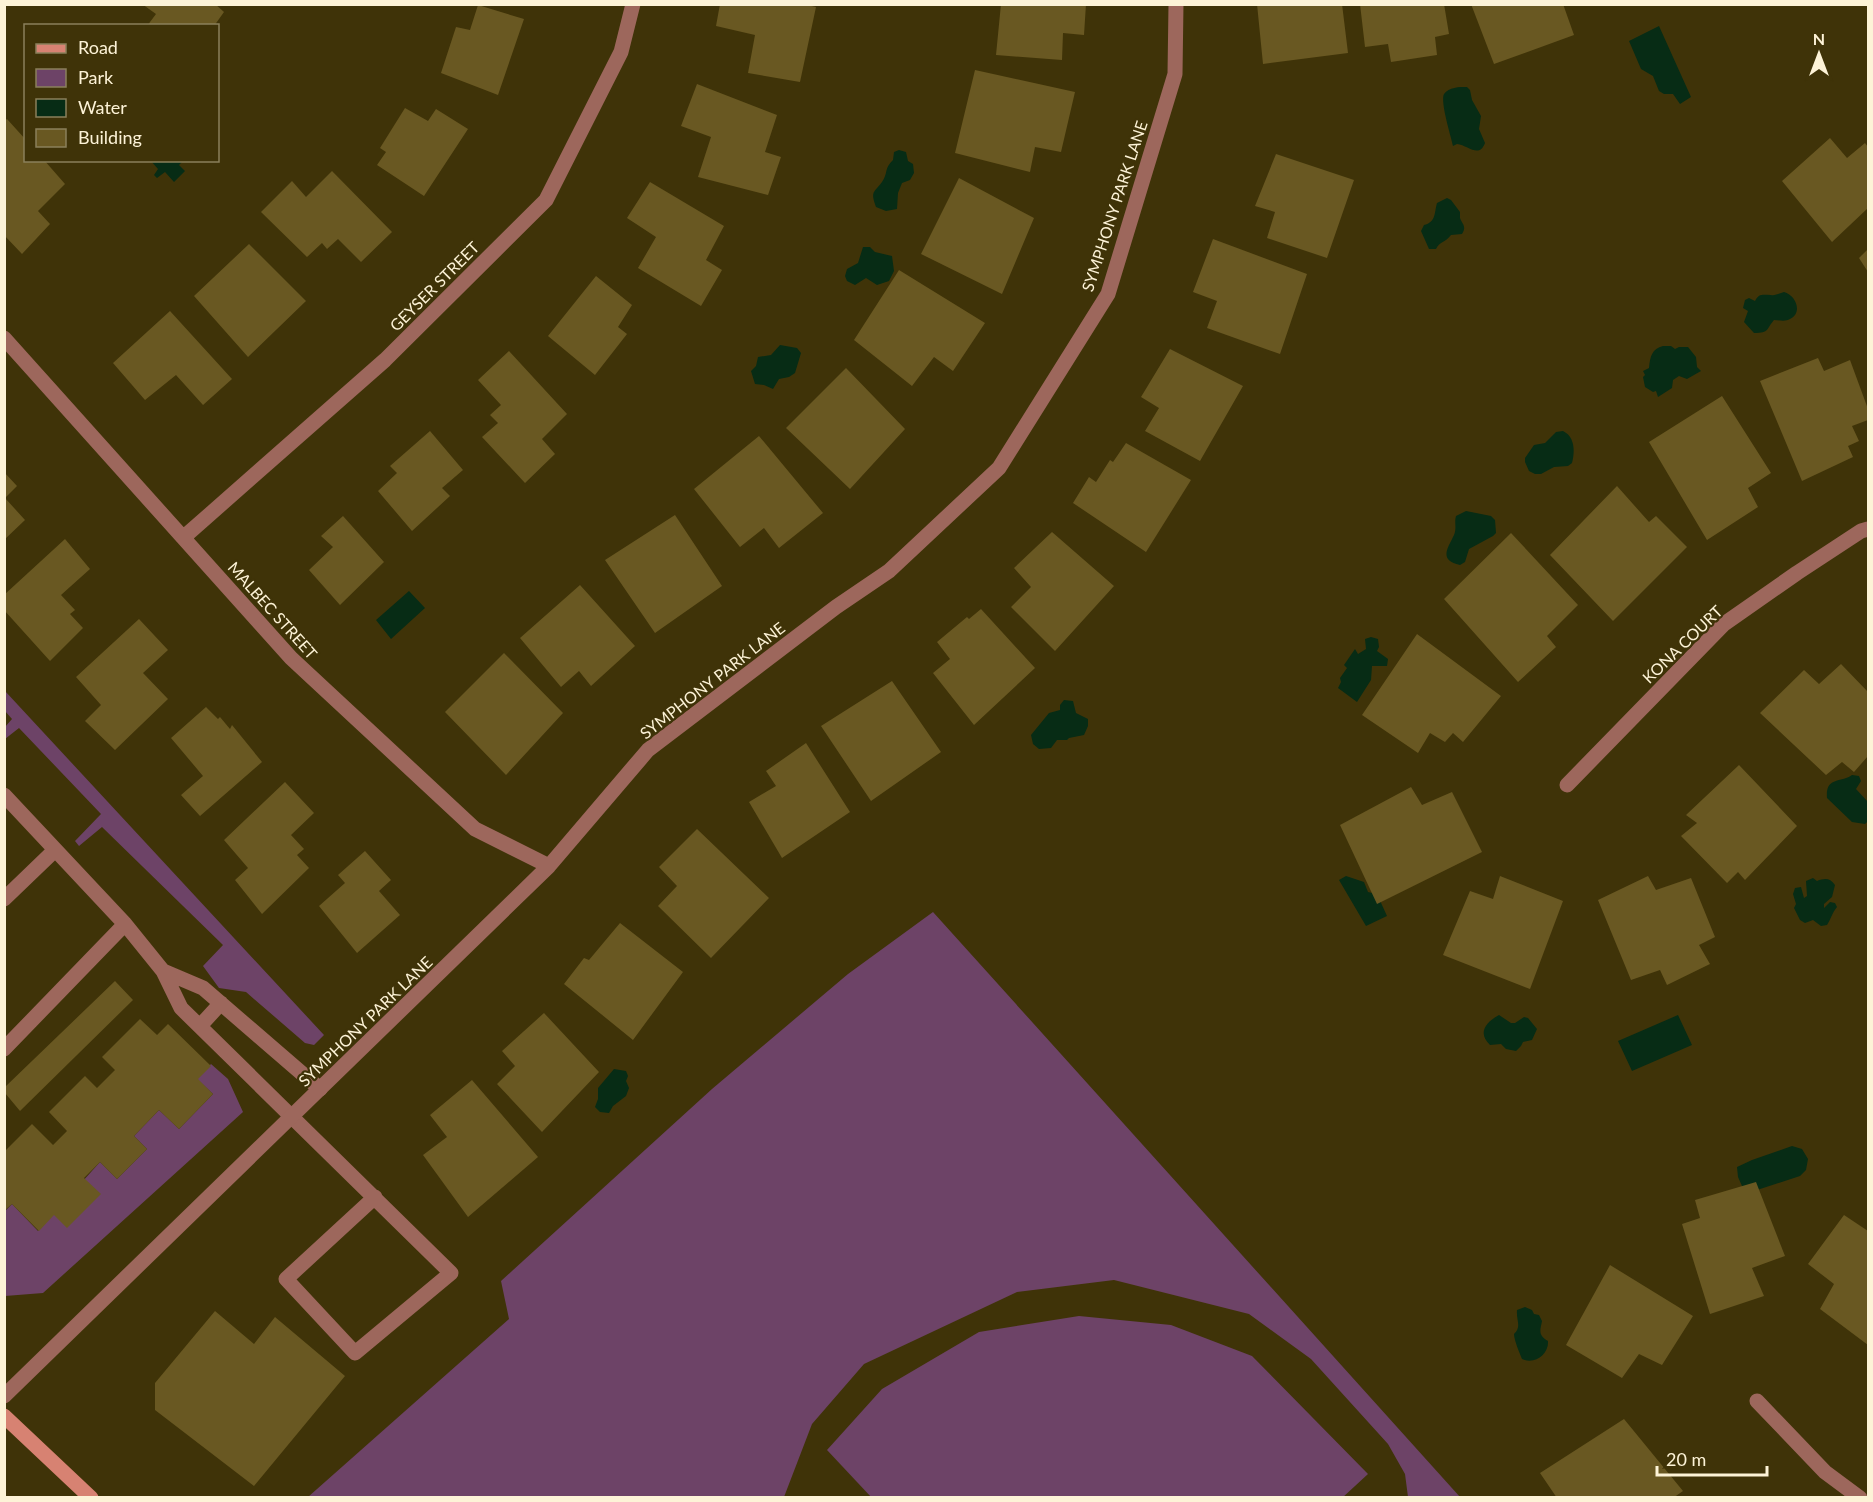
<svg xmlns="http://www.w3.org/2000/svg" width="1873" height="1502" viewBox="0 0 1873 1502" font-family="Lato,sans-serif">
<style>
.green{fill:#6d4367}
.water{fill:#072c15}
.building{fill:#695822}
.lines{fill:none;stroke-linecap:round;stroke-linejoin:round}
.lane{stroke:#9d675c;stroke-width:15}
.street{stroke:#9d675c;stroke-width:15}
.secondary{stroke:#d78272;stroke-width:15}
.labels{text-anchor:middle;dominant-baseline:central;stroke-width:4.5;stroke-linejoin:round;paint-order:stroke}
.street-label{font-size:16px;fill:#fdf3d7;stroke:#3f3308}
</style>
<rect width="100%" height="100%" fill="#3f3308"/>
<!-- green -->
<path class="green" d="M5 691 324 1035 314 1045 305 1043 246 992 219 988 203 966 223 945 102 827 79 846 75 841 101 814 19 728 5 739V727L12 719 5 711Z
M933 912 1460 1497H1408L1405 1474 1388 1444 1311 1359 1249 1314 1114 1280 1017 1292 864 1364 812 1424 784 1497H308L509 1319 501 1281 712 1089 848 974Z
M211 1064 228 1079 243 1112 43 1293 5 1296V1211L12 1204 38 1231 100 1162 117 1179 147 1149 134 1136 159 1110 179 1129 213 1094 197 1079Z
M1079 1316 1171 1325 1252 1356 1368 1474 1342 1498H872L827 1450 882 1389 979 1332Z"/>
<!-- water -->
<path class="water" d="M1659 26 1691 97 1680 104 1673 94H1664L1659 91 1653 76 1641 69 1629 41Z
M1467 87 1470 90 1472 100 1481 116 1479 129 1485 143C1479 159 1468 145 1457 144L1453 146C1451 136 1440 102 1444 94 1449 87 1459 87 1467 87Z
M899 150 906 152 908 161 913 164 914 173 910 180 902 183 898 193 897 209 886 211 876 207C870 191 874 193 882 182 888 174 884 168 893 160L894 152Z
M151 161H183L179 165 185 171 174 182 165 172 157 178 154 175 158 169Z
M1447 198 1451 200 1460 212V218C1462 224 1467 226 1462 234L1451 235C1446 242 1439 242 1436 249H1429L1421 231 1424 225C1436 222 1434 214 1437 203Z
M863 247H870L875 252 892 256 894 271 889 281 877 285 866 278 855 285 847 281 845 276 847 269 858 263Z
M1784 292C1796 295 1803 313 1790 319 1785 322 1779 320 1774 320 1766 329 1770 333 1754 333L1744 322 1748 311 1743 308 1745 300 1749 298 1755 301C1759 293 1763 295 1771 295 1775 296 1780 293 1784 292Z
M780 345 797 348 801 353 795 373 789 377 779 379 773 389 764 385 755 384 751 371 756 366 758 357 771 355Z
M1663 346H1671L1675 349 1679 347H1688L1696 357 1697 367 1701 371 1687 379 1679 376 1673 380 1672 388 1658 397 1656 391 1653 392 1645 387 1643 377 1645 375 1643 371 1649 368C1650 356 1652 349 1663 346Z
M1563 431C1575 437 1575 451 1572 463L1568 466 1554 467 1541 474H1535L1529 471 1525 462V458L1534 445 1545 443 1556 432Z
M1466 511 1491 516 1495 520 1496 533 1493 536 1469 549 1465 562 1460 565C1438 560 1448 548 1454 535 1457 528 1454 522 1456 516Z
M409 591 425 608 391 639 376 620Z
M1371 637 1378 639 1379 647 1377 651 1388 659 1387 666H1372L1371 680 1357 702 1338 688 1341 682 1340 678 1347 668 1344 665 1355 649 1358 654 1366 649 1365 639Z
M1064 700 1073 701 1076 713 1088 719V726L1084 735 1069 738 1067 740H1057L1051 748 1039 749 1033 744 1031 735 1049 713 1060 710V705Z
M1852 775 1859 776 1861 781 1856 789 1868 802V821L1865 824 1852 822 1827 798C1825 776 1842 783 1852 775Z
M1346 876 1364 882 1368 892 1377 894 1387 916 1366 926 1339 880Z
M1813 878 1817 881C1825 878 1830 878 1835 885L1832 897 1824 904V908L1830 902 1835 903 1837 907C1832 913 1831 919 1827 925L1821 926 1813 920 1805 923 1800 920 1794 908 1796 904 1793 894 1795 888 1801 887 1804 898 1807 896 1806 881Z
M1499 1015 1511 1023H1515L1524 1017 1528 1018 1537 1029 1532 1040 1523 1042 1521 1046 1516 1051 1506 1049 1501 1044 1490 1045C1477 1033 1486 1022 1499 1015Z
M1678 1015 1692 1045 1632 1071 1618 1041Z
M614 1069 626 1071 628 1076 626 1081 629 1088 626 1096 613 1106 609 1113 600 1112 595 1107 598 1099V1088Z
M1792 1146 1802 1149 1808 1159 1806 1170 1800 1176 1754 1191 1742 1186 1738 1177 1737 1167 1752 1160Z
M1525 1307 1532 1310 1534 1314 1539 1315 1542 1321C1540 1331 1538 1335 1548 1341 1549 1354 1535 1365 1522 1359 1520 1354 1514 1340 1514 1334 1522 1327 1516 1320 1517 1310Z"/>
<!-- building -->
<path class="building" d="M142 4H215L224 12 214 26H147L156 14Z
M720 4H803L816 7 800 82 748 73 755 35 716 26Z
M1001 4H1086L1084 35 1063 33 1062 60 996 55Z
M1257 4H1342L1348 53 1263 64Z
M1360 4H1444L1449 34 1435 37 1437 55 1391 62 1388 44 1365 47Z
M1471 4H1563L1574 35 1494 64Z
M478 5 524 19 498 95 441 73 456 27 470 30Z
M975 70 1075 92 1061 152 1035 147 1030 172 955 153Z
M697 84 777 115 765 152 781 157 768 195 698 177 711 137 681 126Z
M405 108 428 121 436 109 468 129 424 196 377 165 386 152 380 148Z
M7 119 26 140V160H44L65 184 38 211 50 224 22 254 4 235V121Z
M1830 138 1847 158 1865 143 1868 147V208L1832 242 1782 181Z
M1276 154 1354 180 1327 258 1267 238 1275 212 1255 206Z
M332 171 392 232 361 262 338 239 327 249 322 243 307 257 261 212 292 181 306 197Z
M959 178 1034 218 1002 294 921 254Z
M650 182 724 226 706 260 722 270 701 306 638 268 656 237 627 218Z
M1213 239 1307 274 1280 354 1207 328 1217 301 1193 292Z
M249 244 306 301 248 357 194 296Z
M1868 249V272L1859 258Z
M899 270 985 323 953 371 934 357 912 386 854 340Z
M596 276 632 305 618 327 627 334 595 375 548 336Z
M170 311 232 379 203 405 176 375 145 400 113 363Z
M1170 349 1243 386 1200 461 1145 431 1159 408 1141 397Z
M509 351 567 414 542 439 555 454 525 483 482 437 498 423 490 415 501 405 478 380Z
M1818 358 1824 371 1850 360 1868 409V420L1852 426 1859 441 1848 446 1853 457 1802 481 1760 381Z
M846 368 905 429 850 489 786 428Z
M1722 396 1771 473 1748 488 1758 507 1707 540 1649 442Z
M430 431 463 470 442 488 450 496 412 531 378 491 397 473 390 466Z
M759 436 823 513 779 548 764 528 740 547 694 489Z
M1126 443 1191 480 1146 552 1073 503 1089 477 1096 482 1110 460 1113 462Z
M4 472 17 486 5 498 25 520 4 540Z
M1617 486 1649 522 1656 516 1687 547 1613 621 1550 555Z
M675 515 722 586 655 633 605 560Z
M343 516 384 562 340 605 309 570 333 547 321 536Z
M1052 532 1114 586 1055 651 1011 607 1031 587 1014 568Z
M1511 533 1578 605 1547 636 1556 647 1518 682 1444 599Z
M65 539 90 569 61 595 75 610 70 614 83 628 50 661 4 610V595Z
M580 585 635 646 591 686 579 671 561 687 520 638Z
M981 609 1035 668 974 725 933 673 950 659 937 642 967 617 969 619Z
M139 619 168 650 143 673 168 699 115 750 85 721 101 705 76 677Z
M1417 634 1501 696 1463 742 1453 733 1445 742 1430 733 1418 753 1362 715Z
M504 653 563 713 506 775 445 712Z
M1841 664 1868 692V756L1854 772 1842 762 1826 775 1760 713 1804 670 1819 684Z
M892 681 941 752 871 801 821 726Z
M206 707 218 719 220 717 230 729 232 725 262 762 200 816 181 795 203 776 171 738Z
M806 743 850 812 782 858 749 802 776 786 766 771Z
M1739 765 1797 826 1745 880 1738 872 1727 883 1681 836 1697 823 1686 815Z
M285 782 314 813 291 835 304 849 297 855 309 868 262 914 235 880 248 868 224 840Z
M1411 787 1422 805 1452 792 1482 852 1377 904 1340 825Z
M697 829 769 898 711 958 658 906 677 886 659 867Z
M365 851 391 880 379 891 400 915 357 953 319 906 345 883 338 875Z
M1500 876 1563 901 1530 989 1443 955 1470 891 1493 899Z
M1648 876 1656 890 1691 878 1715 937 1699 945 1710 964 1667 985 1660 970 1631 980 1598 900Z
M620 923 683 972 633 1040 564 984 584 958 589 960Z
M115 981 133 1000 20 1111 5 1093V1087Z
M544 1013 599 1072 542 1132 497 1084 515 1066 502 1051Z
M140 1019 157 1035 168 1024 211 1066 198 1079 213 1094 179 1129 159 1110 134 1136 147 1149 117 1179 100 1162 84 1178 101 1194 67 1228 54 1215 39 1231 12 1204 4 1211V1152L32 1124 53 1145 67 1131 49 1112 85 1076 97 1088 115 1070 102 1057Z
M472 1080 538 1157 468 1217 423 1155 447 1137 430 1115Z
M1756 1182 1785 1256 1752 1268 1764 1296 1710 1314 1682 1224 1700 1218 1695 1200Z
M1844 1215 1868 1231V1345L1820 1309 1834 1284 1808 1264Z
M1610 1265 1693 1316 1662 1365 1639 1354 1622 1378 1566 1345Z
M215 1311 254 1344 275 1317 345 1376 254 1486 155 1410V1383Z
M1624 1419 1683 1491 1673 1498H1557L1540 1473Z"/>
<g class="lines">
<!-- lane -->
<path class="lane" d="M4 795 125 924 163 971 181 1008 451 1273 355 1353 286 1279 375 1197
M4 899 55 850
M163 971 203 988 320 1089
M200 1026 221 1003
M4 1049 125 924"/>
<!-- street -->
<path class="street" d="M4 338 291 658 475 829 549 866
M184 537 385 360 546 200 621 52 633 4
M1567 785 1724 624 1797 573 1861 531 1868 529
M4 1396 549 866 648 750 836 607 889 571 999 468 1108 294 1175 74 1176 4
M1757 1401 1825 1472 1860 1498"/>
<!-- secondary -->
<path class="secondary" d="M4 1416 91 1498"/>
</g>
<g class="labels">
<!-- street labels -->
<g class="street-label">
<text transform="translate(1114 206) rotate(-72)">SYMPHONY PARK LANE</text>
<text transform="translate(434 286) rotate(-45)">GEYSER STREET</text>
<text transform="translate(273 610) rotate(48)">MALBEC STREET</text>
<text transform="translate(1682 644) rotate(-44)">KONA COURT</text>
<text transform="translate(712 680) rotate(-38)">SYMPHONY PARK LANE</text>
<text transform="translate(365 1021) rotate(-44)">SYMPHONY PARK LANE</text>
</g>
</g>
<!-- border -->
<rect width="1873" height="1502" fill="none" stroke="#fdf3d7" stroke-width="12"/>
<!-- legend -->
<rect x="24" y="24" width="195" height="138" fill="#3f3308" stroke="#8b805b" stroke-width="1.5"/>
<rect x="36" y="44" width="30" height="9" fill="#d78272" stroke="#8b805b" stroke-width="1.5"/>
<text x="78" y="54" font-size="18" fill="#fdf3d7">Road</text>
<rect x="36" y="69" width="30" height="18" fill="#6d4367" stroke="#8b805b" stroke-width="1.5"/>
<text x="78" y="84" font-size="18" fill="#fdf3d7">Park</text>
<rect x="36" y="99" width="30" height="18" fill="#072c15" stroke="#8b805b" stroke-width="1.5"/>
<text x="78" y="114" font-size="18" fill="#fdf3d7">Water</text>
<rect x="36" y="129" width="30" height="18" fill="#695822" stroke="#8b805b" stroke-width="1.5"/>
<text x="78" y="144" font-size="18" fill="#fdf3d7">Building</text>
<!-- north arrow -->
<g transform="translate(1819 54)" stroke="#3f3308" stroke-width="4.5" paint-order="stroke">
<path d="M0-4.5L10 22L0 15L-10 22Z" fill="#fdf3d7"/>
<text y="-9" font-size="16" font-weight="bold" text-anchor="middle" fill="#fdf3d7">N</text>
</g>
<!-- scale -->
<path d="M1657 1466v9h110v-9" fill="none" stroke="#fdf3d7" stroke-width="3"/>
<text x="1666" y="1466" font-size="18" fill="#fdf3d7" stroke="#3f3308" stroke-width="4.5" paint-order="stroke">20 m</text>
</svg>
